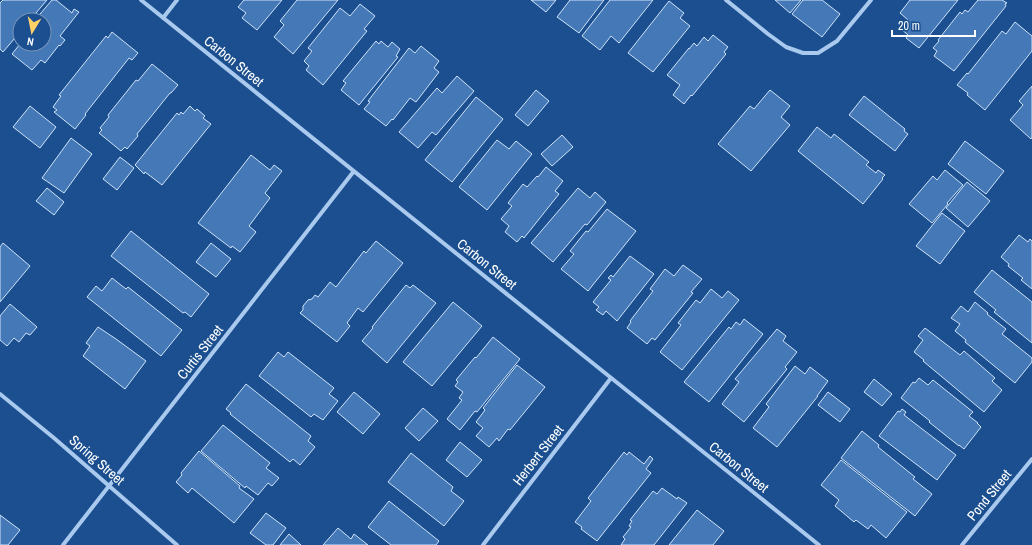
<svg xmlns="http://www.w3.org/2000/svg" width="1032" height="545" viewBox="0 0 1032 545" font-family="'Archivo Narrow',sans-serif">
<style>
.building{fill:#4478b7;stroke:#cfe3fa}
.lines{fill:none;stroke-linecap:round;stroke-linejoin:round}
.minor{stroke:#a9c9ee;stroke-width:4}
.labels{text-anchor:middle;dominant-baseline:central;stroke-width:3;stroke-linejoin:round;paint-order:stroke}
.street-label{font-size:14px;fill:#fff;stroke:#1b4f8f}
</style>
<rect width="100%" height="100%" fill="#1b4f8f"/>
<!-- building -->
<path class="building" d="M3 0H47L30 20H20V32L3 52 0 49V3Z
M52 0H56L72 13 74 9 79 12 60 36 65 40 60 46 59 45 45 63 41 60 32 70 12 54 20 44H44V20H35Z
M244 0H282L257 30 242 18 246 13 238 7Z
M297 0H338L293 54 274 37 284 25 280 21Z
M531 0H556L546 12Z
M570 0H604L579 33 557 17Z
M610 0H653L619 43 611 36 600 50 582 36Z
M775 0H801L790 13Z
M803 0H822L840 14 822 37 792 14Z
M910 0H958L919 48 906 38 908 35 901 29 908 20 900 13Z
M978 0H1002L1007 3 1005 4 1006 6 954 71 934 56 937 51 933 48 939 41 938 40 960 12 962 14 965 10 968 12Z
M669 1 684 13 680 18 690 26 653 72 628 53Z
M360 4 375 16 364 29 367 31 323 85 306 70 309 66 304 61 312 51 308 48 340 8 350 16Z
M1015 22 1032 36V51L985 110 967 95 968 93 957 85 967 73 968 74 1002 31 1006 34Z
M112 32 138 53 132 60 129 58 85 114 86 115 75 129 54 112 57 110 53 107 61 96 59 95 106 36 108 38Z
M713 35 728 47 724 52 726 54 692 96 691 95 684 104 673 95 680 85 667 75 689 48V49L694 43 697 46 704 37 708 41Z
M376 41 379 44 381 41 388 47 392 42 400 49 396 56 398 57 359 105 341 90 346 83 343 81Z
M421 46 439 61 434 68 439 72 416 102 410 98 393 120 392 119 386 126 364 109 370 102 368 101 409 48 415 53Z
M152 64 178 85 171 93H170L137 134 138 136 127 149 125 147 121 151 99 133 102 130 100 128 109 117 108 115 136 80 138 81Z
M457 76 474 91 436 135 432 132 418 148 399 132 437 88 442 93Z
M1032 86V137L1031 139 1010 120 1023 105 1019 101Z
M536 90 549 101 528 126 515 115Z
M770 90 790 106 781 117 790 125 751 171 718 144 750 106 754 109Z
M864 96 905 129 904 131 908 134 895 151 849 115Z
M476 97 503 119 452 182 425 160Z
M30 106 56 127 40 148 13 127Z
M190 106 195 111 197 109 205 116 203 118 211 124 162 185 145 172 144 174 135 165 177 113 179 115 181 112 183 114Z
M817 127 831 138 834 134 869 162 866 165 876 173 878 170 885 175 882 178 883 179 863 204 798 151Z
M562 135 573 147 552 166 541 154Z
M71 138 92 154 64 193 42 178Z
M497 140 509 149 516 141 532 154 487 210 459 187Z
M965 141 1004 171 986 194 948 164Z
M251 155 270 170 274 165 282 171 265 193 270 198 249 226 256 232 240 252 232 246 231 248 198 223Z
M120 157 134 168 117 190 103 179Z
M546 167 563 181 555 191 559 194 524 238 522 236 517 242 505 232 509 226 501 219 512 206 508 203 523 184 527 187 537 176 538 177Z
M945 170 963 185 947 203 948 204 932 223 909 204 933 176 937 180Z
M967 182 990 201 968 227 946 208Z
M47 188 64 202 54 215 36 201Z
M578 188 590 198 595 192 606 202 587 225 585 224 553 262 531 243Z
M607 209 636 231 588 291 561 269 574 254 570 251 586 231 588 232Z
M942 213 965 231 940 264 916 246Z
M131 231 209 294 191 317 185 312 183 313 111 256Z
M1019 235 1028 242 1030 239 1032 241V289L1021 280 1023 278 1008 266 1009 264 1001 257Z
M376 241 403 263 363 312 358 308 347 323 350 326 337 342 300 313 303 310V306L308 300 312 299 315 295 318 297 330 282 336 287 364 251 366 253Z
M3 243 30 266 0 302V247Z
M211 243 231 259 216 277 196 262Z
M630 256 654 274 617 321 606 311 603 315 596 310 599 307 593 302 611 280 608 278 611 275 613 277Z
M683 265 702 279 691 292 693 293 655 340 652 338 647 344 627 328 631 322 630 321 653 291 650 289 665 269 674 276Z
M992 270 1032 302V343L994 312 996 310 974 292Z
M112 278 126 289 128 287 182 330 161 356 87 297 96 286 102 291Z
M406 285 410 288 413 285 436 303 387 363 362 341 373 328 372 327Z
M711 289 722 298 728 291 739 300 682 370 660 352 681 325 678 323 696 300 700 303Z
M453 302 482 326 432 386 403 362Z
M975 302 988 313 987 314 1006 329 1002 334 1032 358V362L1015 383 965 342 966 340 955 331 960 324 951 318 961 306 968 312Z
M10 304 37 327 30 335 26 333 19 342 14 338 7 346 0 340V316Z
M744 319 763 334 709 402 684 382 729 327 731 329 736 322 740 325Z
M98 327 116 339 146 361 125 389 83 356 90 346 86 343Z
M925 328 960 355 964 351 995 378 992 381 1002 390 984 412 923 361 924 360 914 352 923 340 918 336Z
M777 329 786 336 783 341 797 352 785 367 787 369 744 422 722 404 739 382 735 379Z
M493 337 520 359 477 412 475 411 460 430 447 419 462 400 459 398 463 392 455 386 458 382 456 380 475 357 476 358Z
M278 352 284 357 288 352 334 388 329 394 338 401 323 420 314 414 311 417 259 376Z
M517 365 545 387 510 430 508 429 499 441 497 438 489 447 476 436 483 428 476 422 485 410 483 408Z
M795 366 805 374 810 367 828 381 817 396H818L777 447 753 428 769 407 766 404Z
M919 378 928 385 933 380 973 412 969 416 978 423H977L981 427 964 449 959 445V446L929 422 930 421 901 398 913 382 915 383Z
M874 379 892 394 882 406 864 392Z
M246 384 311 436 308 441 315 447 300 465 293 459 290 462 230 414 231 413 226 409Z
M354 392 380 414 363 434 337 412Z
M828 392 850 409 840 422 818 405Z
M423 408 438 421 419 441 405 428Z
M902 409 906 412 904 415 956 455 937 480 879 436 898 411 900 412Z
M223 425 270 463 266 468 279 478 272 486 268 483 258 495 246 486 245 488 201 451Z
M862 431 879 445 878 447 915 477 913 479 932 494 915 516 841 458Z
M460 442 482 460 467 477 446 460Z
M199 451 240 486 239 488 254 499 234 523 192 488 188 493 176 482 182 475 181 473Z
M624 452 627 455 629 452 644 464 650 456 653 459 646 469 651 473 597 541 581 529 582 527 575 522 591 501 588 498Z
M411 453 453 487 451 491 464 501 444 526 388 482Z
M841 460 907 512 886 538 871 525 868 529 856 520 854 522 835 506 839 500 821 485Z
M662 488 677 499 678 497 687 503 654 545H621L625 539 623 537 631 527 629 526 632 521 630 520 653 491 657 494Z
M389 501 439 541 436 545H391L368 527Z
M697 510 724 531 713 545H669Z
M266 513 286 528 273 545H266L250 533Z
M0 515 20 530 8 545H0Z
M338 528 351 539 354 534 368 545H323Z
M289 534 301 545H280Z"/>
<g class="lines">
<!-- minor -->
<path class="minor" d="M141 0 819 545
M726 0 768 34 786 47 803 53H818L837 41 871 0
M163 18 177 0
M0 394 54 438 177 545
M63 545 354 171
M483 545 611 378
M962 545 1032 459"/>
</g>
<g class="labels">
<!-- street labels -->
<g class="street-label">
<text transform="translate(234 61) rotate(39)">Carbon Street</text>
<text transform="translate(487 264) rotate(39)">Carbon Street</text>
<text transform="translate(200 352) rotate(-52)">Curtis Street</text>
<text transform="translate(538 455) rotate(-52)">Herbert Street</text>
<text transform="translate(97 460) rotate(41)">Spring Street</text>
<text transform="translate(739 467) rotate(39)">Carbon Street</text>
<text transform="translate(989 495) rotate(-51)">Pond Street</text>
</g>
</g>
<!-- north arrow -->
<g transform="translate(32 32) rotate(190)"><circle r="19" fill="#1b4f8f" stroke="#7695bc"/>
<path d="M0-3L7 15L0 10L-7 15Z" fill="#ffd166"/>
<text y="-6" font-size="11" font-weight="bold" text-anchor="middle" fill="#ffffff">N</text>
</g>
<!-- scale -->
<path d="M892 30v6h83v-6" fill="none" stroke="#ffffff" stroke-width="2"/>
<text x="898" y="30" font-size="12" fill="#ffffff" stroke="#1b4f8f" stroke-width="3" paint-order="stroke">20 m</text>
</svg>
